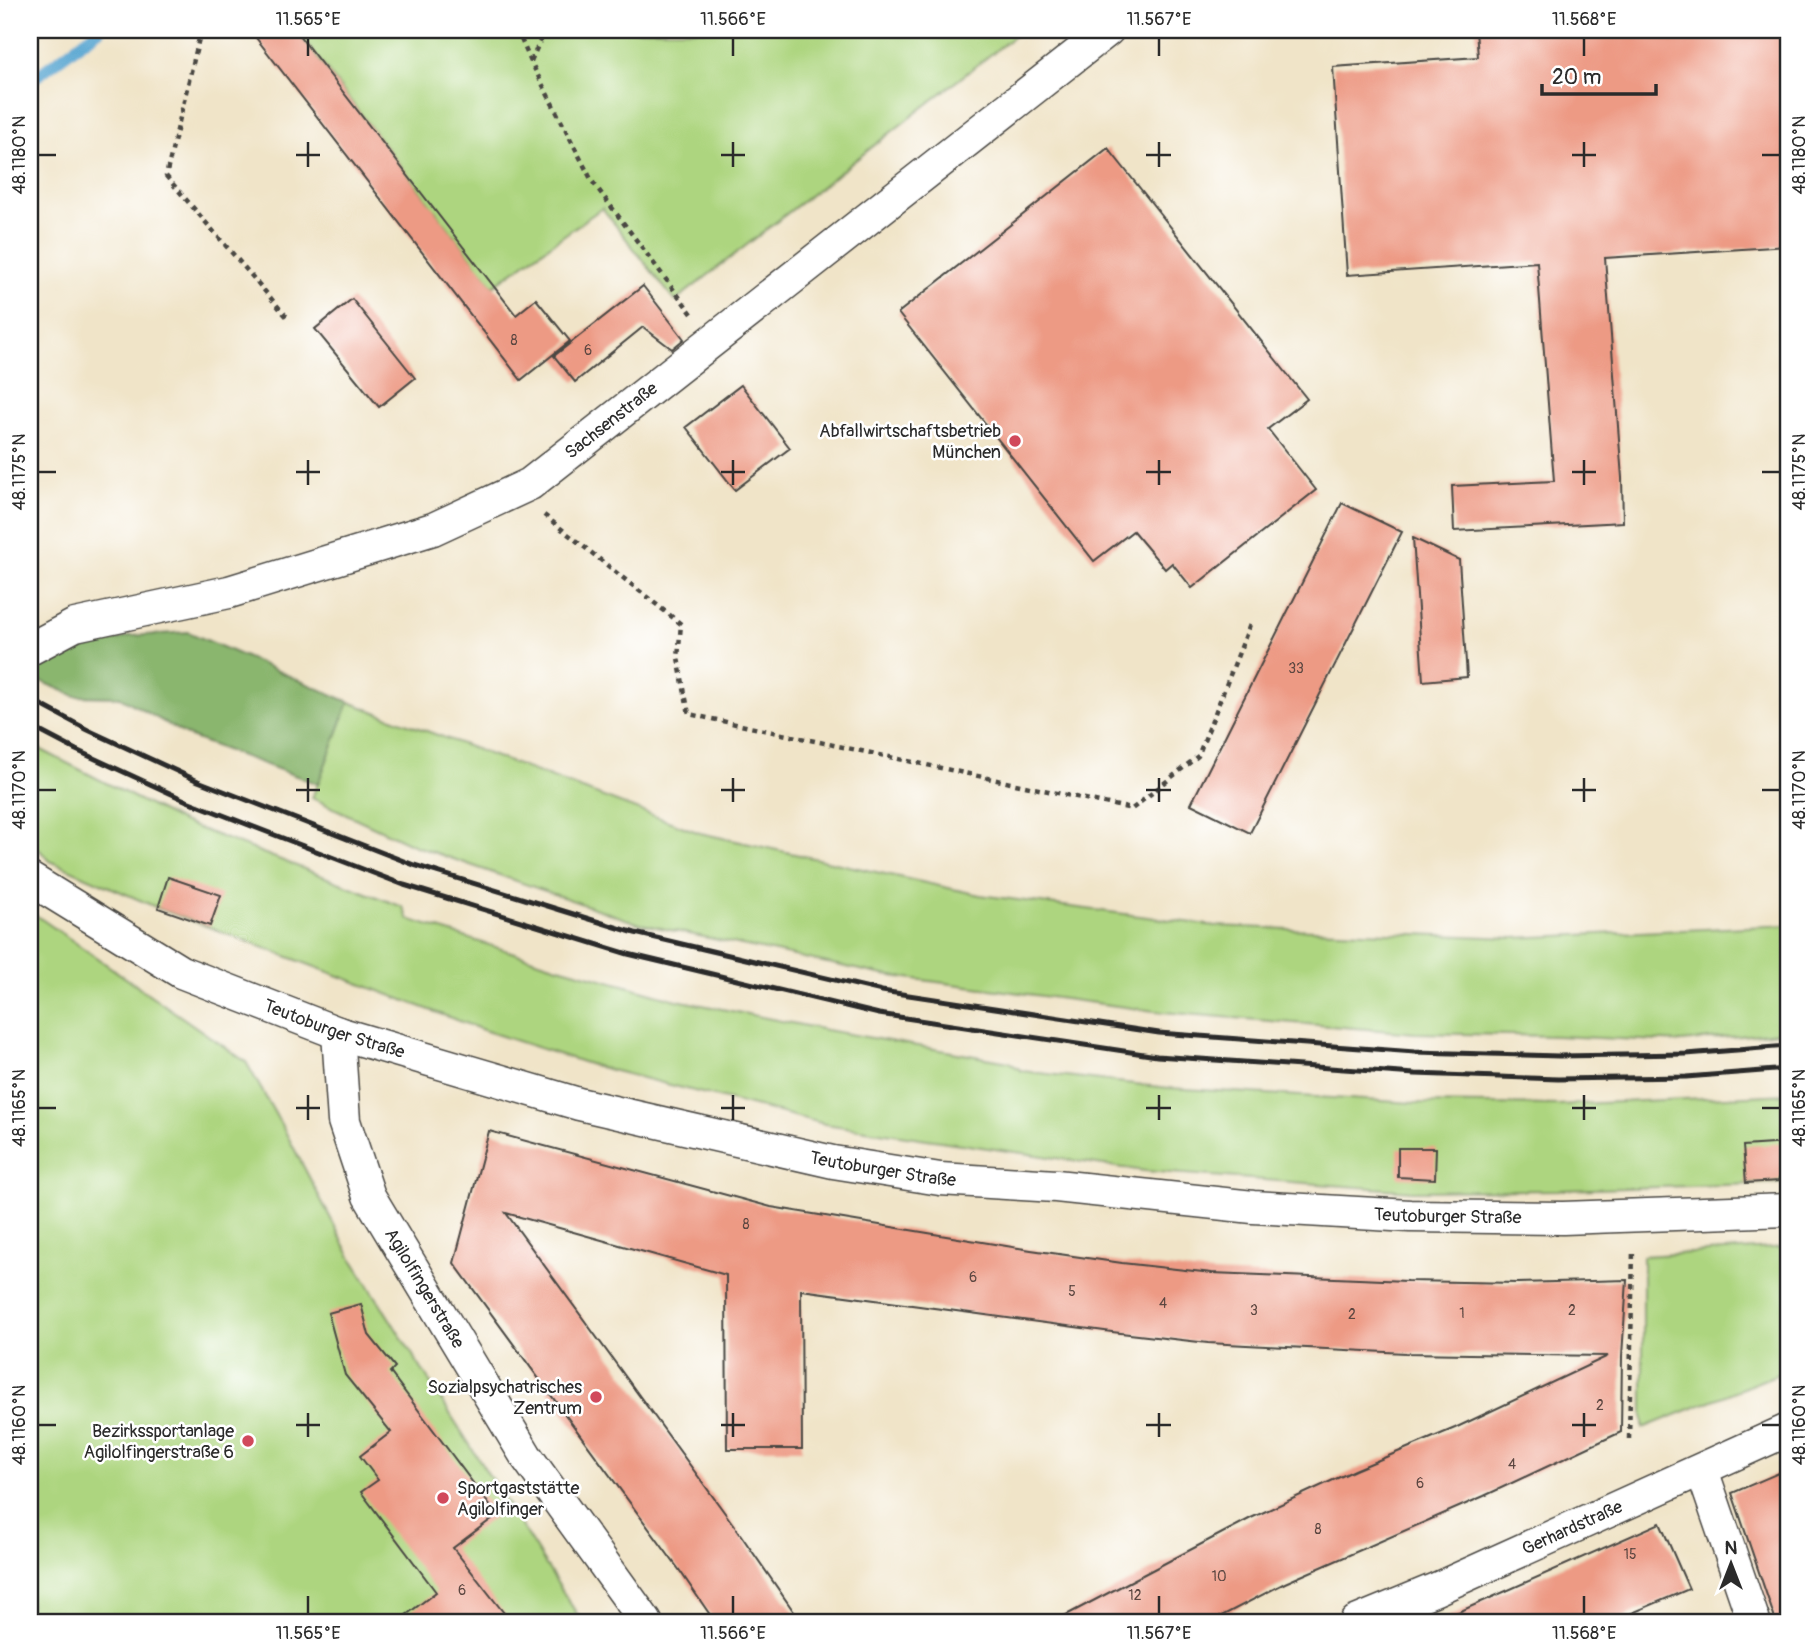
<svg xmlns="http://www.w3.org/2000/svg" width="1818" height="1652" viewBox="0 0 1818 1652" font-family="Pangolin,sans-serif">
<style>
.green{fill:#add57f;stroke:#6c8055;stroke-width:2}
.forest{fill:#8ab66e;stroke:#5a704c;stroke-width:2}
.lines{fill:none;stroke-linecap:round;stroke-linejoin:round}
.stream{stroke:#56a5d0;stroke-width:12}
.building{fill:#ed9a84}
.minor-casing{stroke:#494743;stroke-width:35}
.path{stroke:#494743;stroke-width:4.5;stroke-dasharray:5 5;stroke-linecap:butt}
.minor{stroke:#fff;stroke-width:32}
.rail{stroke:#2b2b2b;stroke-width:5}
.ticks{fill:none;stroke:#2b2b2b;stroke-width:2.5}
.poi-dot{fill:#d1495b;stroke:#fff;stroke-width:2.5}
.labels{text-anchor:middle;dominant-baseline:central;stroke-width:5;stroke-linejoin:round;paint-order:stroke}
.number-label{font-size:14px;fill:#5c4741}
.street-label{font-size:18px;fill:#2b2b2b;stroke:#fff}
.poi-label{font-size:18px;fill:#2b2b2b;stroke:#fff;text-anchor:end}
.neatline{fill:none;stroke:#2b2b2b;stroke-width:2.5}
.ticks-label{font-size:18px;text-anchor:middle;fill:#2b2b2b}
</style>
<rect width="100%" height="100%" fill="#fff"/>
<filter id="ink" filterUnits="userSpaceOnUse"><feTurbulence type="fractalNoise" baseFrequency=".0143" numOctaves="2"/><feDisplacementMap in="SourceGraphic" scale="14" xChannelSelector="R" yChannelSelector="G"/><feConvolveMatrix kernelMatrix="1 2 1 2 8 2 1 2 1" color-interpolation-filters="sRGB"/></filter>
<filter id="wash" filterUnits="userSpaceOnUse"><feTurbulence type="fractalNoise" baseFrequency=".00686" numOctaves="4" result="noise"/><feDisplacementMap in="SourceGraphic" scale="28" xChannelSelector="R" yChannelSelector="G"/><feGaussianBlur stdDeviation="1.57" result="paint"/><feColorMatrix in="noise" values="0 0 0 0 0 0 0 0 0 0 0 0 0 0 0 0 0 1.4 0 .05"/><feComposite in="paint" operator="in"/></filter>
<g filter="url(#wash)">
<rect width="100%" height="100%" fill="#f0e4c8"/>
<!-- green -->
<path class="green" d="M296 30H1022L675 301 602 208 493 286Z
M349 702 700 833 980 895 1216 926 1513 938 1788 925V1031L1682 1042 1557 1036 1415 1033 1162 1012 884 975 637 923 413 845 312 798Z
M30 744 182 822 403 907 408 919 555 966 677 1000 826 1030 1009 1062 1022 1071 1169 1088 1414 1103 1558 1105 1788 1094V1183L1562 1190 1412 1191 1144 1171 825 1124 595 1066 483 1030 158 908 50 861 30 840Z
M30 911 246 1062 287 1135 352 1259 582 1622H30Z
M1788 1247V1370L1643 1428V1256Z"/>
<!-- forest -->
<path class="forest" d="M188 632 349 702 318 784 190 737 120 697 75 696 31 677 54 657 131 636Z"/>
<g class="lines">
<!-- stream -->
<path class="stream" d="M30 81 99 30"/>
</g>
<g id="blocks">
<!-- building -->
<path class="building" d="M250 30H295L516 315 536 299 570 341 521 380Z
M1476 30H1788V246L1605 258 1622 478 1623 522 1454 531 1452 486 1554 481 1537 262 1347 275 1333 67 1478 57Z
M1108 148 1307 399 1268 429 1316 490 1192 588 1172 563 1165 569 1133 531 1094 561 898 313Z
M643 286 684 339 672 349 643 327 575 382 554 356Z
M352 299 415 378 379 407 315 329Z
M741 385 790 448 735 490 686 427Z
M1342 503 1402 532 1250 833 1191 804Z
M1413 538 1459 560 1467 677 1423 681Z
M168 877 221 895 210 926 158 908Z
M489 1131 771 1207 1031 1250 1122 1263 1212 1273 1407 1281 1518 1283 1627 1280 1622 1356 1621 1432 1484 1496 1285 1583 1210 1622H1053L1251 1518 1355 1470 1455 1428 1608 1356 1406 1353 1208 1343 1112 1332 801 1290 802 1449H727L726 1275 506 1213 738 1531 801 1622H715L680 1571 454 1263Z
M1788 1143V1178L1779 1179V1181L1746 1183 1743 1146Z
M1398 1148H1436L1435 1179 1398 1177Z
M361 1304 369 1335 395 1367 390 1372 497 1515 453 1548 511 1622H397L436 1592 361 1492 378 1480 360 1456 391 1432 345 1375 328 1313Z
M1788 1469V1622H1776L1732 1493Z
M1660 1523 1689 1589 1611 1622H1436Z"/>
</g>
</g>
<g filter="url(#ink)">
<use href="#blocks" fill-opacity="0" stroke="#494743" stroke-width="2"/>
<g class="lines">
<defs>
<g id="minor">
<path id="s1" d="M30 649 75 625 229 592 433 529 530 484 1108 30"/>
<path id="s2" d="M30 879 181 972 338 1033 579 1104 833 1162 940 1179 1056 1186 1253 1207 1410 1216 1563 1218 1788 1210"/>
<path id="s3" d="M338 1033 344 1121 369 1196 526 1456 646 1622"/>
<path d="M1702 1470 1754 1622"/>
<path id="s4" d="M1356 1622 1436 1589 1788 1430"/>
</g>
</defs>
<!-- minor casing -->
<use href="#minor" class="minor-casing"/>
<!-- path -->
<path class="path" d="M201 30 166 176 287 317
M517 30 531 62 592 181 692 314
M531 61 545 30
M544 515 681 624 678 658 689 714 1132 809 1198 756 1251 622
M1629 1439 1633 1250"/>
<!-- minor -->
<use href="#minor" class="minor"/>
<!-- rail -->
<path class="rail" d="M30 699 88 730 198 781 414 865 635 933 882 991 1159 1033 1415 1052 1559 1056 1686 1054 1788 1046
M30 726 76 750 187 801 404 885 628 954 879 1014 1157 1056 1415 1074 1558 1079 1686 1077 1788 1069"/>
</g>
</g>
<!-- ticks -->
<path class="ticks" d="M308 38V56M733 38V56M1159 38V56M1584 38V56M308 142V167M733 142V167M1159 142V167M1584 142V167M38 155H56M296 155H320M721 155H745M1146 155H1171M1572 155H1596M1762 155H1780M308 460V485M733 460V485M1159 460V485M1584 460V485M38 472H56M296 472H320M721 472H745M1146 472H1171M1572 472H1596M1762 472H1780M308 778V802M733 778V802M1159 778V802M1584 778V802M38 790H56M296 790H320M721 790H745M1146 790H1171M1572 790H1596M1762 790H1780M308 1095V1120M733 1095V1120M1159 1095V1120M1584 1095V1120M38 1108H56M296 1108H320M721 1108H745M1146 1108H1171M1572 1108H1596M1762 1108H1780M308 1413V1437M733 1413V1437M1159 1413V1437M1584 1413V1437M38 1425H56M296 1425H320M721 1425H745M1146 1425H1171M1572 1425H1596M1762 1425H1780M308 1596V1614M733 1596V1614M1159 1596V1614M1584 1596V1614"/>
<!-- markers -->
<g class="poi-dot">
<circle cx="1015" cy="441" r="7"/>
<circle cx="596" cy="1397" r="7"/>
<circle cx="248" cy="1441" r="7"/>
<circle cx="443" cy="1498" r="7"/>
</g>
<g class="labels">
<!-- number labels -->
<g class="number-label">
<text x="514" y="340">8</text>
<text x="588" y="350">6</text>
<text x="1296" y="668">33</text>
<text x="746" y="1224">8</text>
<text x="973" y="1277">6</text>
<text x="1072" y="1291">5</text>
<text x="1163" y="1303">4</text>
<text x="1254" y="1310">3</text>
<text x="1572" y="1310">2</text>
<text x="1462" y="1313">1</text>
<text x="1352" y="1314">2</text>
<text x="1600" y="1405">2</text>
<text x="1512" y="1464">4</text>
<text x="1420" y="1483">6</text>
<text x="1318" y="1529">8</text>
<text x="1630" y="1554">15</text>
<text x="1219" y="1576">10</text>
<text x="462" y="1590">6</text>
<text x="1135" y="1595">12</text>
</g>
<!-- street labels -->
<g class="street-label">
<text stroke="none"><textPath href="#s1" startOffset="632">Sachsenstraße</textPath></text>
<text stroke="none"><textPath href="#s2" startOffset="341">Teutoburger Straße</textPath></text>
<text stroke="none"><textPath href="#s2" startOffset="908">Teutoburger Straße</textPath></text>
<text stroke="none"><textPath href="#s2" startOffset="1475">Teutoburger Straße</textPath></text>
<text stroke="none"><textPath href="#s3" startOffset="275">Agilolfingerstraße</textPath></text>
<text stroke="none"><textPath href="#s4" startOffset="236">Gerhardstraße</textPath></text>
</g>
<!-- poi labels -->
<g class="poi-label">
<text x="1001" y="431">Abfallwirtschaftsbetrieb<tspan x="1001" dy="21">München</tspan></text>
<text x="582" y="1387">Sozialpsychatrisches<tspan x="582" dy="21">Zentrum</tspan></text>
<text x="234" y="1431">Bezirkssportanlage<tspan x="234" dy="21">Agilolfingerstraße 6</tspan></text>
<text x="457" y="1488" text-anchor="start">Sportgaststätte<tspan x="457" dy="21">Agilolfinger</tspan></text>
</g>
</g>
<!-- margin -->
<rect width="1818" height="1652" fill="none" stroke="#fff" stroke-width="77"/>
<!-- north arrow -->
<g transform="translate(1731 1564)" stroke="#ffffff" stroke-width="5" paint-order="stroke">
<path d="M0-5L12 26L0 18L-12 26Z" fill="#2b2b2b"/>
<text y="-10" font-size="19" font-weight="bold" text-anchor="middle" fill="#2b2b2b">N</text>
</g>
<!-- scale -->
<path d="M1542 84v10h114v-10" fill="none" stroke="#2b2b2b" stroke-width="3.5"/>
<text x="1552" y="84" font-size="21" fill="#2b2b2b" stroke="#ffffff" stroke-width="5" paint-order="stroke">20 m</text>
<rect x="38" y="38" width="1742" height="1576" class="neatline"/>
<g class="ticks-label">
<text x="308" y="25">11.565°E</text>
<text x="733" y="25">11.566°E</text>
<text x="1159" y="25">11.567°E</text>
<text x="1584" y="25">11.568°E</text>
<text transform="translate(19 155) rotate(-90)" y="6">48.1180°N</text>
<text transform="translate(1799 155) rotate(-90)" y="6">48.1180°N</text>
<text transform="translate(19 472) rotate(-90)" y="6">48.1175°N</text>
<text transform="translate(1799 472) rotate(-90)" y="6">48.1175°N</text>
<text transform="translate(19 790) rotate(-90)" y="6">48.1170°N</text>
<text transform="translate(1799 790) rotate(-90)" y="6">48.1170°N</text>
<text transform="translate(19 1108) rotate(-90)" y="6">48.1165°N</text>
<text transform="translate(1799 1108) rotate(-90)" y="6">48.1165°N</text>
<text transform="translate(19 1425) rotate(-90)" y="6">48.1160°N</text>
<text transform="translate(1799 1425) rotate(-90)" y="6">48.1160°N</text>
<text x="308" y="1639">11.565°E</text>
<text x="733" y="1639">11.566°E</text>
<text x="1159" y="1639">11.567°E</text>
<text x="1584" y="1639">11.568°E</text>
</g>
</svg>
